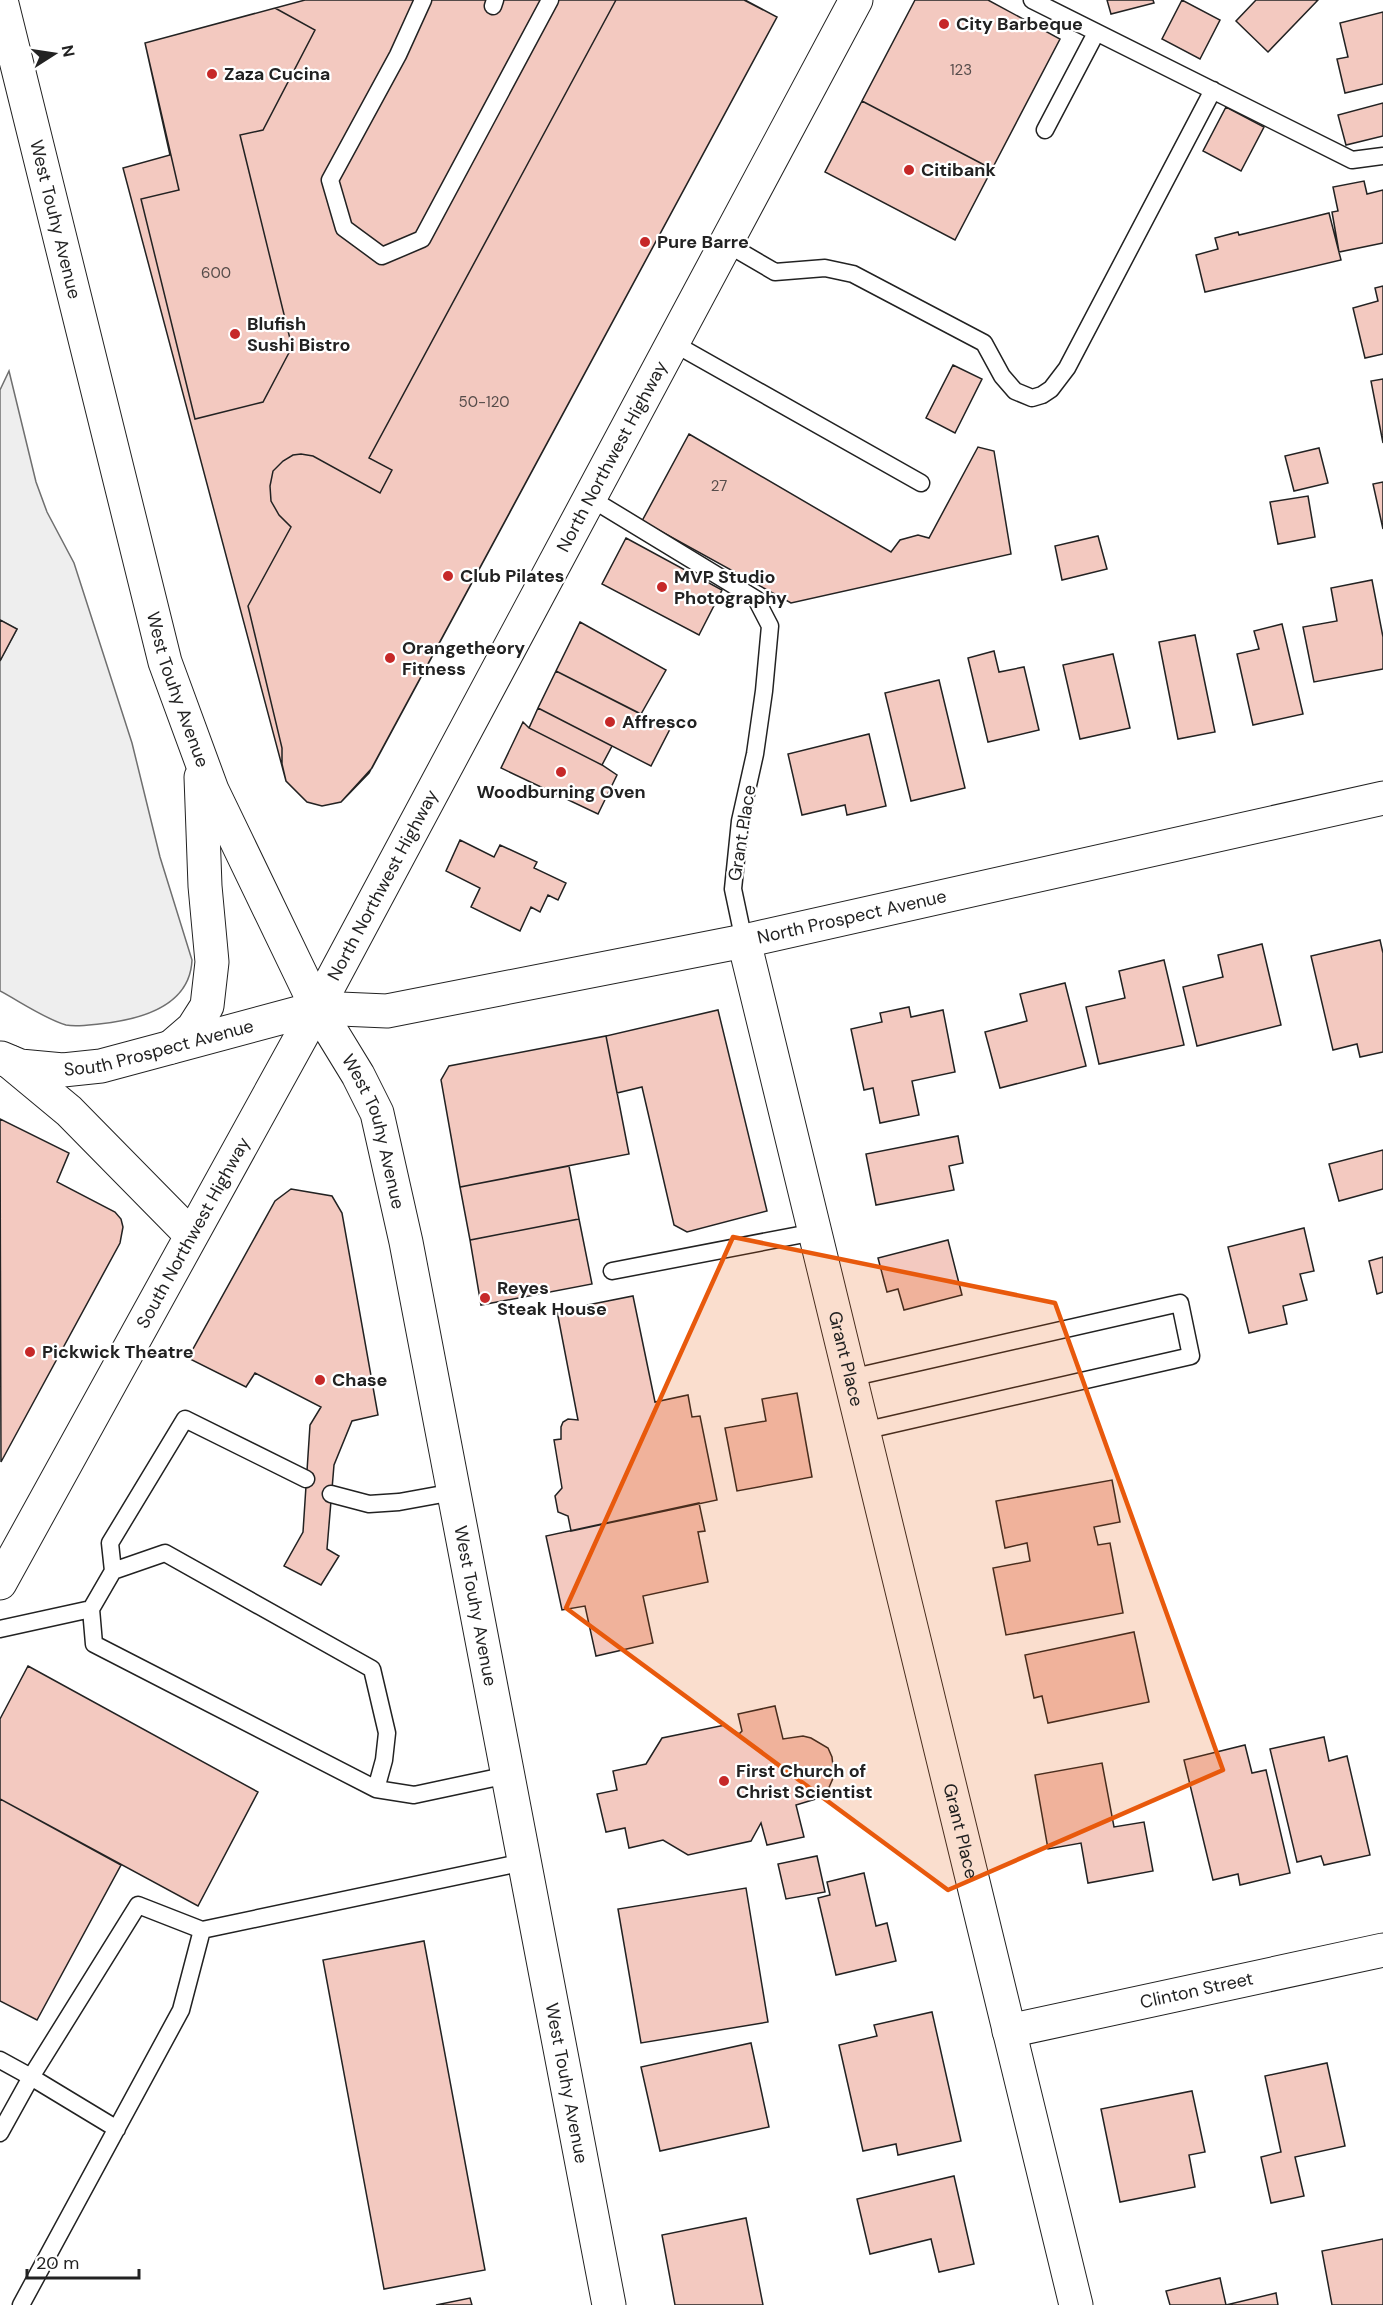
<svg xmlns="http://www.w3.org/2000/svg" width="1383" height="2305" viewBox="0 0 1383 2305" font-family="'DM Sans',sans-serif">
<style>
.green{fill:#eee;stroke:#6f6f6f;stroke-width:1.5}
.building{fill:#f3c9c0;stroke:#222;stroke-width:1.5}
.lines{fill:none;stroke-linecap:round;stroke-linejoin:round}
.service-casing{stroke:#222;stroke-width:19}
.minor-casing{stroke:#222;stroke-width:35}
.tertiary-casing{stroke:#222;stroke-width:35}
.secondary-casing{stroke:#222;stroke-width:35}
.service{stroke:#fff;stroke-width:16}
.minor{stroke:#fff;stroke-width:33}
.tertiary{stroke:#fff;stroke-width:33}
.secondary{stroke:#fff;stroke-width:33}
.marked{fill:#e8590c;fill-opacity:0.2;stroke:#e8590c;stroke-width:4.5;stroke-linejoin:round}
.poi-dot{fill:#c62828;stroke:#fff;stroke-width:2}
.labels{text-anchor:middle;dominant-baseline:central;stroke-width:4.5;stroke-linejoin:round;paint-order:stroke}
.number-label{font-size:15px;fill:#564c4a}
.poi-label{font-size:18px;font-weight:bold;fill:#222;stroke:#fff;text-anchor:start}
.street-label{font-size:18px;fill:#222;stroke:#fff}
</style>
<rect width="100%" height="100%" fill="#fff"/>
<!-- green -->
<path class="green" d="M9 371 36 482 47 512 74 563 132 743 160 857 192 960C190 1008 138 1020 99 1024 89 1025 76 1027 66 1025 45 1019 19 1001 0 991V661L17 629 0 620V390Z"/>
<!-- building -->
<path class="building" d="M305 0H744L777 17 372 768 341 802 322 806 307 802 286 781 123 168 170 155 145 43Z
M616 0H745L777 17 369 773 341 802 322 806 307 802 286 781 282 764V748L248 606 291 527 279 515 271 501 270 486 273 471 283 461 293 455 301 454 313 456 380 493 392 470 369 458Z
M915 0H988L1060 39 992 169 862 101Z
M1107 0H1153L1154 3 1111 14Z
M1182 0 1220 20 1200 59 1162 39Z
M1256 0H1318L1268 52 1236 21Z
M275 8 315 30 263 130 240 135 292 347 263 402 195 419 141 199 179 190 145 43Z
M1383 12V84L1345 93 1337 59 1348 57 1340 23Z
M862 101 992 169 955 240 825 172Z
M1383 103V136L1346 145 1338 115Z
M1226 107 1264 127 1241 171 1203 151Z
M1364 181 1367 194 1383 190V243L1339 252 1332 212 1338 211 1333 187Z
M1329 213 1341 260 1205 292 1196 255 1218 249 1215 238 1238 232 1239 235Z
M1383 286V354L1365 358 1353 308 1378 301 1375 288Z
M953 365 982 379 955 433 926 418Z
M1383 379V443L1371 381Z
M689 434 891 552 900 540 918 535 929 538 978 447 994 451 1011 554 791 603 642 521Z
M1319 448 1328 483 1294 491 1285 456Z
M1383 482V529L1373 484Z
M1308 496 1315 537 1278 544 1270 502Z
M1098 536 1107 569 1062 580 1055 546Z
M626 538 722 590 699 635 602 584Z
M1372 580 1383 637V669L1314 682 1303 627 1337 621 1331 588Z
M0 620 17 629 0 661Z
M580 622 666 670 641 714 556 671Z
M1282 624 1303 714 1253 725 1237 654 1259 649 1254 631Z
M1195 635 1215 732 1178 739 1159 642Z
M994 651 999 672 1024 667 1039 730 988 742 968 658Z
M1113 654 1130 728 1080 739 1063 665Z
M556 671 670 729 651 766 538 708Z
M939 680 965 788 911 801 885 693Z
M538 708 612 746 602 765 529 728Z
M523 722 529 728 602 765 617 775 598 814 501 768Z
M869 734 886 806 847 815 845 805 802 815 788 754Z
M460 840 494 857 500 845 537 862 534 868 566 883 558 900 548 895 540 912 531 907 520 931 471 907 480 888 446 871Z
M1380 940 1383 953V1052L1360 1057 1357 1044 1333 1050 1311 956Z
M1262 944 1281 1025 1197 1046 1183 987 1223 977 1218 955Z
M1164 960 1184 1045 1099 1064 1086 1007 1125 998 1119 971Z
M1065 983 1086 1066 1000 1088 985 1032 1027 1021 1020 994Z
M909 1007 911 1017 943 1010 955 1072 912 1081 919 1115 880 1123 873 1088 864 1090 851 1029 882 1022 880 1013Z
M718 1010 767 1211 687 1232 674 1225 642 1087 617 1093 606 1036Z
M606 1036 629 1154 460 1187 441 1080 449 1066Z
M0 1119 69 1153 57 1182 115 1212 121 1219 123 1227 120 1243 1 1462Z
M958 1136 963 1163 949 1166 954 1190 876 1205 866 1154Z
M1383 1150V1189L1339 1201 1329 1164Z
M569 1166 579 1219 470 1240 460 1187Z
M291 1189 332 1196 342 1213 378 1415 352 1421 334 1465 327 1549 339 1556 321 1585 284 1566 303 1532 310 1425 321 1407 255 1373 246 1387 188 1358 275 1201Z
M579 1219 592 1284 481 1305 470 1240Z
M1304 1228 1314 1271 1300 1274 1307 1300 1283 1306 1287 1324 1249 1333 1228 1247Z
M948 1240 962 1295 904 1310 898 1289 887 1292 878 1258Z
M1383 1257V1292L1377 1294 1369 1261Z
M633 1296 655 1402 688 1395 692 1417 700 1416 717 1500 571 1531 568 1516 558 1512 555 1496 562 1488 554 1440 561 1439V1427L563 1422 568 1419 578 1420 557 1311Z
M797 1393 812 1477 737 1491 725 1428 766 1421 762 1399Z
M1112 1480 1120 1522 1094 1527 1098 1545 1110 1543 1123 1613 1006 1635 993 1568 1030 1561 1027 1543 1005 1548 996 1501Z
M699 1503 705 1531 698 1532 708 1582 643 1596 653 1643 596 1656 585 1606 562 1610 546 1536Z
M1134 1632 1149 1702 1048 1723 1042 1696 1034 1698 1025 1655Z
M28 1666 258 1792 198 1906 0 1799V1719Z
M775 1706 783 1739 803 1736 811 1738 828 1748 832 1757 834 1776 827 1792 819 1798 796 1805 804 1837 767 1845 761 1823 751 1841 688 1855 663 1840 629 1848 625 1828 606 1832 597 1794 617 1790 613 1771 646 1764 662 1738 725 1725 739 1734 742 1731 738 1714Z
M1324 1737 1329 1761 1347 1756 1370 1855 1324 1865 1321 1856 1297 1862 1270 1749Z
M1245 1745 1252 1773 1266 1770 1290 1873 1240 1885 1238 1874 1213 1880 1184 1760Z
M1102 1763 1114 1827 1144 1822 1153 1871 1088 1883 1081 1843 1048 1849 1035 1775Z
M0 1799 121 1865 37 2020 0 2001Z
M817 1856 825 1892 786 1899 778 1864Z
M864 1873 876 1926 887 1923 896 1961 836 1975 818 1898 830 1895 827 1882Z
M746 1888 768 2022 641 2043 618 1909Z
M424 1941 485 2270 384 2289 323 1960Z
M932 2012 961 2141 898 2155 896 2144 863 2151 839 2045 877 2036 874 2025Z
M751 2043 769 2127 660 2151 641 2067Z
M1327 2063 1345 2146 1295 2157 1304 2196 1271 2203 1261 2157 1281 2152 1265 2076Z
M1192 2091 1205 2152 1189 2155 1195 2187 1120 2202 1101 2109Z
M954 2176 974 2264 939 2272 931 2239 870 2254 857 2199Z
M746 2218 763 2305H675L662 2235Z
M1383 2239V2305H1332L1322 2251Z
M1220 2278 1226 2305 1276 2293 1278 2305H1170L1166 2291Z
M470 2298 472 2305H436Z"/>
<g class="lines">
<defs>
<path id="service" d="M423 0 398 55 330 180 344 228 382 256 422 239 550 0
M1032 0 1352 160 1383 156
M493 6 495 0
M1045 130 1096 33
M727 244 775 272 825 268 853 274 984 343 1002 376 1015 391 1032 398 1042 395 1051 389 1067 368 1213 90
M673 343 921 483
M590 498 756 599 770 626 764 691 755 754 740 821 733 889 744 941
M612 1271 815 1232
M850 1378 1180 1303 1191 1356 863 1431
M306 1479 185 1419 110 1543 113 1571 91 1609 94 1644 376 1789 414 1795 508 1775
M331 1494 369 1504 399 1502 454 1492
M113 1571 165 1553 372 1669 387 1733 384 1760 376 1789
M0 1629 91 1609
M0 2060 31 2077 138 1905 202 1930 524 1862
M0 2133 31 2077 117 2129
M21 2305 181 2010 202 1930"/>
<g id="minor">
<path id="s1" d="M744 941 1076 2305"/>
<path id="s2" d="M1009 2031 1383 1950"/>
</g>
<g id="tertiary">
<path id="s3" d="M1 1058 20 1066 63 1070 101 1066 317 1008 387 1011 744 941 1383 798"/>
</g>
<g id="secondary">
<path id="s4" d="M1 0 165 662 212 790 317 1008 358 1075 377 1113 406 1242 609 2305"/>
<path d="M171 1047 193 1028 207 1006 212 962 205 886 201 777"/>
<path d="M10 1062 69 1111 191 1235"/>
<path id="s5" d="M0 1583 317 1008 856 0"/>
</g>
</defs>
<!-- service casing -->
<use href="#service" class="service-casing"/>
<!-- minor casing -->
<use href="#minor" class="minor-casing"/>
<!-- tertiary casing -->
<use href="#tertiary" class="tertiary-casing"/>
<!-- secondary casing -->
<use href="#secondary" class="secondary-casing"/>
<!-- service -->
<use href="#service" class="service"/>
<!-- minor -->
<use href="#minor" class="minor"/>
<!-- tertiary -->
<use href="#tertiary" class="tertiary"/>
<!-- secondary -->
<use href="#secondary" class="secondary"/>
</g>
<!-- marked area -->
<path class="marked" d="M733 1237 1055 1303 1223 1770 948 1890 566 1608Z"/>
<!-- markers -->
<g class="poi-dot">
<circle cx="944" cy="24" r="6"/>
<circle cx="212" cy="74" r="6"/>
<circle cx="909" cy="170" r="6"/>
<circle cx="645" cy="242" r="6"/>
<circle cx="235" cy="334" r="6"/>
<circle cx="448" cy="576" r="6"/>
<circle cx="662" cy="587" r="6"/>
<circle cx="390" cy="658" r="6"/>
<circle cx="610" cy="722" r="6"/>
<circle cx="561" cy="772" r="6"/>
<circle cx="485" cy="1298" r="6"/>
<circle cx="30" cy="1352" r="6"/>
<circle cx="320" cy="1380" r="6"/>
<circle cx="724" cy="1781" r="6"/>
</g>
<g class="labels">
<!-- number labels -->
<g class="number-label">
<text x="961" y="70">123</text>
<text x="216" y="273">600</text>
<text x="484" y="402">50-120</text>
<text x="719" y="486">27</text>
</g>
<!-- poi labels -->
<g class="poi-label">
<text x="956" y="24">City Barbeque</text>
<text x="224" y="74">Zaza Cucina</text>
<text x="921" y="170">Citibank</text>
<text x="657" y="242">Pure Barre</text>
<text x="247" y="324">Blufish<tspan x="247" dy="21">Sushi Bistro</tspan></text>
<text x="460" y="576">Club Pilates</text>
<text x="674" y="577">MVP Studio<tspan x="674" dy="21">Photography</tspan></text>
<text x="402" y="648">Orangetheory<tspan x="402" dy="21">Fitness</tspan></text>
<text x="622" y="722">Affresco</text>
<text x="561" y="792" text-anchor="middle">Woodburning Oven</text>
<text x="497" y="1288">Reyes<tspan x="497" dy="21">Steak House</tspan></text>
<text x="42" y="1352">Pickwick Theatre</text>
<text x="332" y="1380">Chase</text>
<text x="736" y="1771">First Church of<tspan x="736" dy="21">Christ Scientist</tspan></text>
</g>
<!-- street labels -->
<g class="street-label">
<text stroke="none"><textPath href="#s4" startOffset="226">West Touhy Avenue</textPath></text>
<text stroke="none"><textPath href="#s5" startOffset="1282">North Northwest Highway</textPath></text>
<text stroke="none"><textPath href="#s4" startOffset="712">West Touhy Avenue</textPath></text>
<text transform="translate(742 833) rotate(-81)">Grant Place</text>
<text stroke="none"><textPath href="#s5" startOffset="796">North Northwest Highway</textPath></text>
<text stroke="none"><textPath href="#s3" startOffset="870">North Prospect Avenue</textPath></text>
<text stroke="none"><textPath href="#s3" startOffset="162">South Prospect Avenue</textPath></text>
<text stroke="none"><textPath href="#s4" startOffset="1198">West Touhy Avenue</textPath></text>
<text stroke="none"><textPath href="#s5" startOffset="400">South Northwest Highway</textPath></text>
<text stroke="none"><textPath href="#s1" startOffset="430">Grant Place</textPath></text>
<text stroke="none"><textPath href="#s4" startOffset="1684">West Touhy Avenue</textPath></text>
<text stroke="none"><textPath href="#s1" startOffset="916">Grant Place</textPath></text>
<text stroke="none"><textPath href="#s2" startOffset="192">Clinton Street</textPath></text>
<text stroke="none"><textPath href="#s4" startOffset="2170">West Touhy Avenue</textPath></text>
</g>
</g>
<!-- north arrow -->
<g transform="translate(54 54) rotate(78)" stroke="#ffffff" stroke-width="4.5" paint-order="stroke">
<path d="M0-4.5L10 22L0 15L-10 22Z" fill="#222222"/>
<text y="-9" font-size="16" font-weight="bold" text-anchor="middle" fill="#222222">N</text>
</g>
<!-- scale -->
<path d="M27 2269v9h112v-9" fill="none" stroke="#222222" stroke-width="3"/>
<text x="36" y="2269" font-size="18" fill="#222222" stroke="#ffffff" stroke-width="4.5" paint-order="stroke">20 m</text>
</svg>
